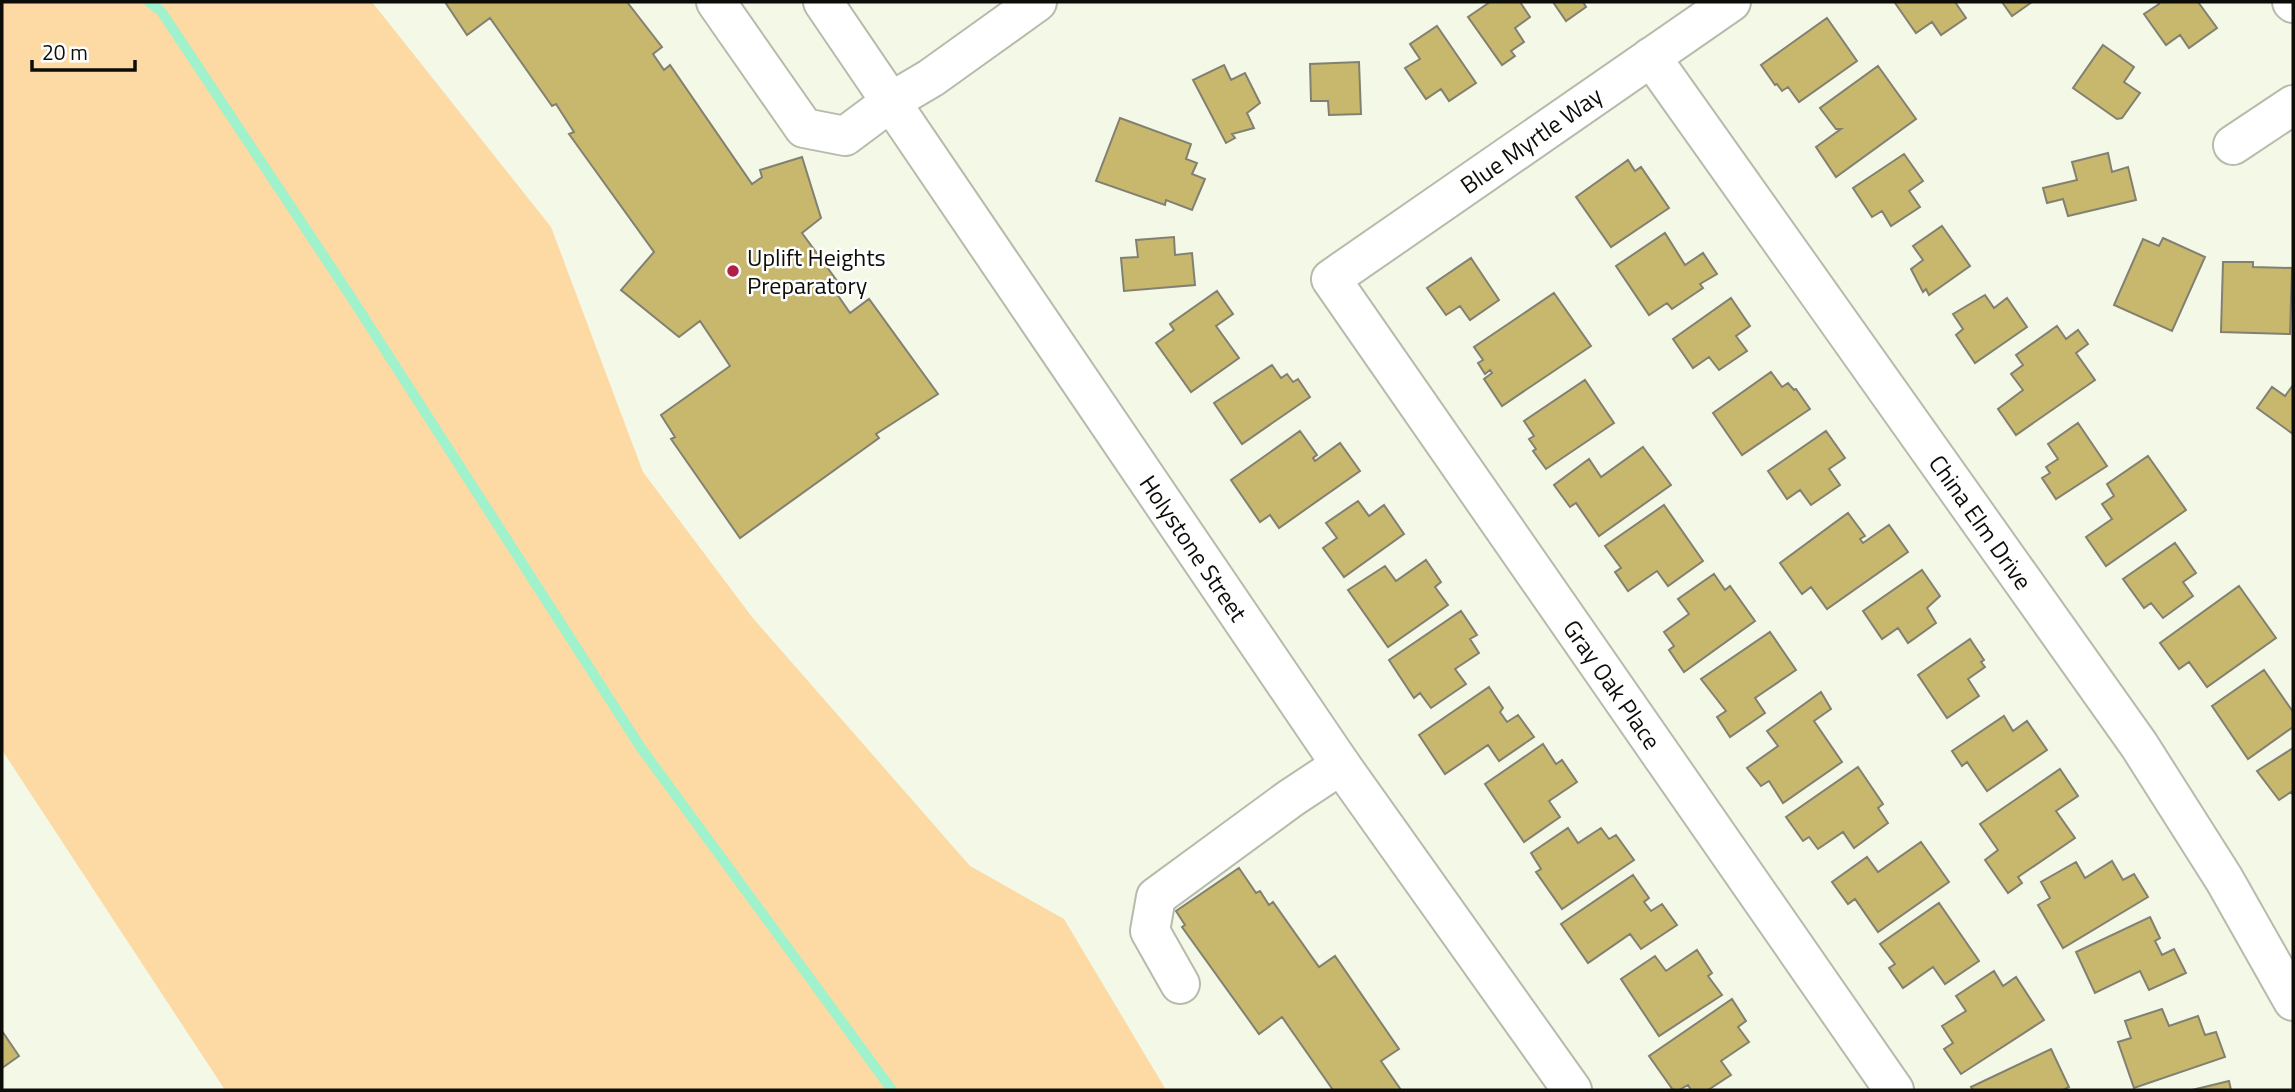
<svg xmlns="http://www.w3.org/2000/svg" width="2295" height="1092" viewBox="0 0 2295 1092" font-family="'Titillium Web',sans-serif">
<style>
.green{fill:#fdd9a3}
.lines{fill:none;stroke-linecap:round;stroke-linejoin:round}
.stream{stroke:#9ff2cc;stroke-width:10}
.building{fill:#c7b86d;stroke:#838071;stroke-width:2}
.minor-casing{stroke:#b6bbab;stroke-width:42}
.minor{stroke:#fff;stroke-width:38}
.poi-dot{fill:#b11f47;stroke:#fff;stroke-width:2.5}
.labels{text-anchor:middle;dominant-baseline:central;stroke-width:5;stroke-linejoin:round;paint-order:stroke}
.street-label{font-size:24px;fill:#0c0d08;stroke:#fff}
.poi-label{font-size:24px;fill:#0c0d08;stroke:#fff;text-anchor:start}
</style>
<rect width="100%" height="100%" fill="#f3f8e7"/>
<!-- green -->
<path class="green" d="M2 2H372L551 227 643 472 752 617 970 866 1064 919 1166 1090H225L2 750Z"/>
<g class="lines">
<!-- stream -->
<path class="stream" d="M149 2 161 11 349 294 641 748 892 1090"/>
</g>
<!-- building -->
<path class="building" d="M445 2H627L662 47 653 54 664 70 670 65 752 184 762 177 760 170 802 157 821 218 802 233 843 289 837 294 850 313 869 299 938 394 876 434 879 438 740 538 671 439 675 437 661 415 730 366 700 321 679 337 621 290 654 252 569 134 574 132 556 104 552 106 490 18 467 35Z
M1490 2H1520L1530 17 1515 28 1524 42 1511 51 1515 56 1502 65 1468 17Z
M1553 2H1583L1586 7 1566 21Z
M1897 2H1955L1966 18 1941 35 1932 22 1916 33 1895 3Z
M2002 2H2032L2012 16Z
M2158 2H2198L2217 28 2189 48 2180 35 2166 45 2144 14 2159 4Z
M1827 18 1857 61 1799 102 1788 87 1782 91 1777 84 1775 85 1761 65Z
M1437 26 1476 83 1449 101 1441 89 1426 99 1405 68 1420 59 1410 44Z
M2103 45 2134 67 2124 82 2140 93 2122 118 2117 119 2073 88Z
M1359 62 1361 114 1329 115 1328 101H1311L1310 64Z
M1224 65 1231 80 1245 73 1260 103 1247 113 1254 128 1232 134 1235 138 1226 143 1193 80Z
M1878 66 1916 119 1836 177 1816 147 1841 129H1836L1820 108Z
M1120 118 1191 144 1186 159 1197 163 1192 174 1205 179 1192 210 1166 200 1165 205 1096 181Z
M2108 153 2112 172 2128 167 2136 200 2068 216 2063 199 2047 203 2043 188 2077 180 2072 162Z
M1904 154 1923 181 1909 191 1920 207 1891 226 1882 211 1872 217 1853 188Z
M1628 160 1635 171 1641 167 1669 208 1611 247 1576 197Z
M1942 226 1970 266 1929 295 1926 289 1923 292 1911 269 1923 260 1913 246Z
M1665 233 1685 265 1703 253 1717 274 1700 284 1703 288 1672 309 1667 303 1649 315 1616 266Z
M1174 237 1175 255 1192 253 1195 285 1124 291 1121 258 1138 257 1136 240Z
M2163 238 2205 257 2172 331 2114 305 2143 239 2159 246Z
M1471 258 1499 300 1470 320 1460 306 1446 315 1427 288Z
M2223 262H2253V267L2292 268 2290 334 2221 332Z
M1217 291 1233 314 1216 326 1239 358 1191 392 1156 343 1174 330 1170 324Z
M1554 293 1591 346 1502 406 1484 379 1492 373 1490 370 1485 374 1478 363 1483 360 1474 347Z
M1985 295 1994 308 2007 298 2027 327 1975 363 1956 335 1963 329 1953 314Z
M1731 298 1750 326 1736 336 1747 351 1719 370 1709 357 1693 368 1673 339Z
M2057 326 2066 339 2078 330 2088 344 2076 353 2095 380 2016 435 1998 409 2023 390 2011 374 2023 365 2016 355Z
M1272 365 1281 378 1287 374 1293 382 1298 379 1310 397 1242 444 1214 403Z
M1771 372 1782 387 1788 383 1794 390 1796 389 1810 409 1742 455 1713 413Z
M1585 380 1614 423 1546 469 1533 451 1536 449 1529 439 1534 436 1524 421Z
M2293 385V434L2257 408 2272 387 2285 396Z
M2078 423 2107 466 2056 499 2042 478 2050 473 2046 467 2058 459 2048 444Z
M1300 431 1317 455 1313 458 1315 461 1340 443 1360 471 1279 528 1270 515 1260 522 1231 480Z
M1826 431 1845 458 1829 469 1840 485 1811 505 1800 490 1787 499 1768 471Z
M1643 447 1671 485 1599 536 1576 503 1570 507 1554 485 1589 459 1601 477Z
M2148 456 2186 510 2106 566 2086 537 2112 519 2102 504 2114 496 2107 484Z
M1358 501 1369 516 1384 505 1404 534 1344 577 1323 548 1337 538 1326 523Z
M1664 505 1703 561 1668 586 1657 571 1628 591 1615 572 1621 568 1605 546Z
M1848 513 1865 536 1860 539 1863 543 1889 525 1908 552 1827 609 1811 587 1802 594 1780 563Z
M2175 543 2196 573 2183 582 2193 596 2163 618 2151 603 2144 608 2123 579Z
M1426 560 1441 582 1435 587 1448 605 1388 647 1348 590 1385 566 1396 581Z
M1922 570 1940 596 1927 608 1936 623 1908 643 1898 628 1882 639 1863 611Z
M1714 574 1725 590 1730 586 1755 621 1684 672 1669 650 1674 646 1664 632 1689 614 1678 599Z
M2239 586 2276 638 2207 687 2189 662 2179 669 2160 643Z
M1461 611 1477 635 1470 639 1479 653 1455 669 1466 684 1431 708 1420 693 1414 698 1389 660Z
M1770 632 1796 670 1755 698 1765 713 1730 737 1717 717 1726 711 1701 679Z
M1970 639 1984 660 1981 662 1985 667 1968 679 1979 696 1947 718 1918 675Z
M2264 670 2293 712V727L2248 759 2212 706Z
M1489 687 1503 708 1500 712 1507 722 1518 715 1534 737 1499 761 1488 745 1445 774 1419 735Z
M1821 692 1831 709 1814 721 1842 762 1783 803 1769 781 1761 786 1747 768 1778 746 1767 731Z
M2004 716 2013 731 2027 721 2047 750 1987 791 1967 762 1962 766 1952 751Z
M1543 744 1556 764 1562 760 1577 782 1549 801 1560 817 1524 842 1485 784Z
M2293 748V795L2291 792 2279 800 2257 771Z
M1858 767 1883 804 1878 808 1888 823 1854 848 1843 832 1818 849 1809 837 1803 841 1786 817Z
M2060 769 2078 796 2056 811 2075 838 2018 877 2022 883 2008 893 1985 860 1998 850 1980 824Z
M1568 828 1578 843 1601 828 1609 839 1616 835 1634 860 1562 909 1536 872 1541 869 1531 853Z
M1921 842 1949 882 1878 932 1855 899 1848 904 1832 882 1867 857 1878 872Z
M2112 861 2123 880 2134 874 2148 897 2063 948 2038 905 2050 898 2041 882 2076 862 2085 878Z
M1239 868 1256 893 1260 891 1269 905 1273 902 1319 967 1335 956 1399 1049 1381 1061 1401 1090H1333L1282 1017 1259 1034 1182 927 1185 925 1176 911Z
M1633 875 1649 898 1644 902 1651 911 1662 904 1677 925 1641 949 1630 934 1588 963 1561 924Z
M1939 903 1979 961 1945 984 1933 967 1903 988 1889 968 1895 964 1880 944Z
M2150 917 2160 938 2155 941 2162 955 2174 949 2186 973 2149 990 2140 971 2095 993 2076 952Z
M1697 950 1712 973 1708 976 1722 995 1659 1036 1621 979 1655 956 1666 971Z
M1994 971 2003 986 2016 977 2044 1020 1961 1074 1944 1049 1953 1043 1942 1026 1966 1011 1956 996Z
M1732 999 1746 1021 1738 1027 1749 1042 1721 1061 1731 1075 1708 1090H1691L1688 1085 1679 1090H1673L1649 1056Z
M2162 1009 2169 1026 2198 1016 2205 1035 2216 1032 2225 1057 2134 1088 2118 1042 2131 1038 2125 1021Z
M2 1031 19 1056 2 1068Z
M2051 1049 2069 1087 2063 1090H1973L1971 1087Z
M2229 1081 2231 1090H2192Z"/>
<g class="lines">
<defs>
<g id="minor">
<path d="M716 2 804 128 845 136 892 101 931 78 1037 2"/>
<path id="s1" d="M823 2 1341 765 1572 1090"/>
<path id="s2" d="M1731 2 1331 279 1894 1090"/>
<path d="M2292 2 2293 3"/>
<path id="s3" d="M1651 57 2139 745 2224 879 2293 1001"/>
<path d="M2233 145 2293 105"/>
<path d="M1180 984 1150 931 1156 897 1291 798 1341 765"/>
</g>
</defs>
<!-- minor casing -->
<use href="#minor" class="minor-casing"/>
<!-- minor -->
<use href="#minor" class="minor"/>
</g>
<!-- markers -->
<circle class="poi-dot" cx="733" cy="271" r="7"/>
<g class="labels">
<!-- street labels -->
<g class="street-label">
<text transform="translate(1531 140) rotate(-35)">Blue Myrtle Way</text>
<text stroke="none"><textPath href="#s3" startOffset="570">China Elm Drive</textPath></text>
<text stroke="none"><textPath href="#s1" startOffset="660">Holystone Street</textPath></text>
<text stroke="none"><textPath href="#s2" startOffset="980">Gray Oak Place</textPath></text>
</g>
<!-- poi labels -->
<g class="poi-label">
<text x="747" y="257">Uplift Heights<tspan x="747" dy="28">Preparatory</tspan></text>
</g>
</g>
<!-- border -->
<rect width="2295" height="1092" fill="none" stroke="#0c0d08" stroke-width="7"/>
<!-- scale -->
<path d="M32 60v10h103v-10" fill="none" stroke="#0c0d08" stroke-width="3.5"/>
<text x="42" y="60" font-size="21" fill="#0c0d08" stroke="#ffffff" stroke-width="5" paint-order="stroke">20 m</text>
</svg>
